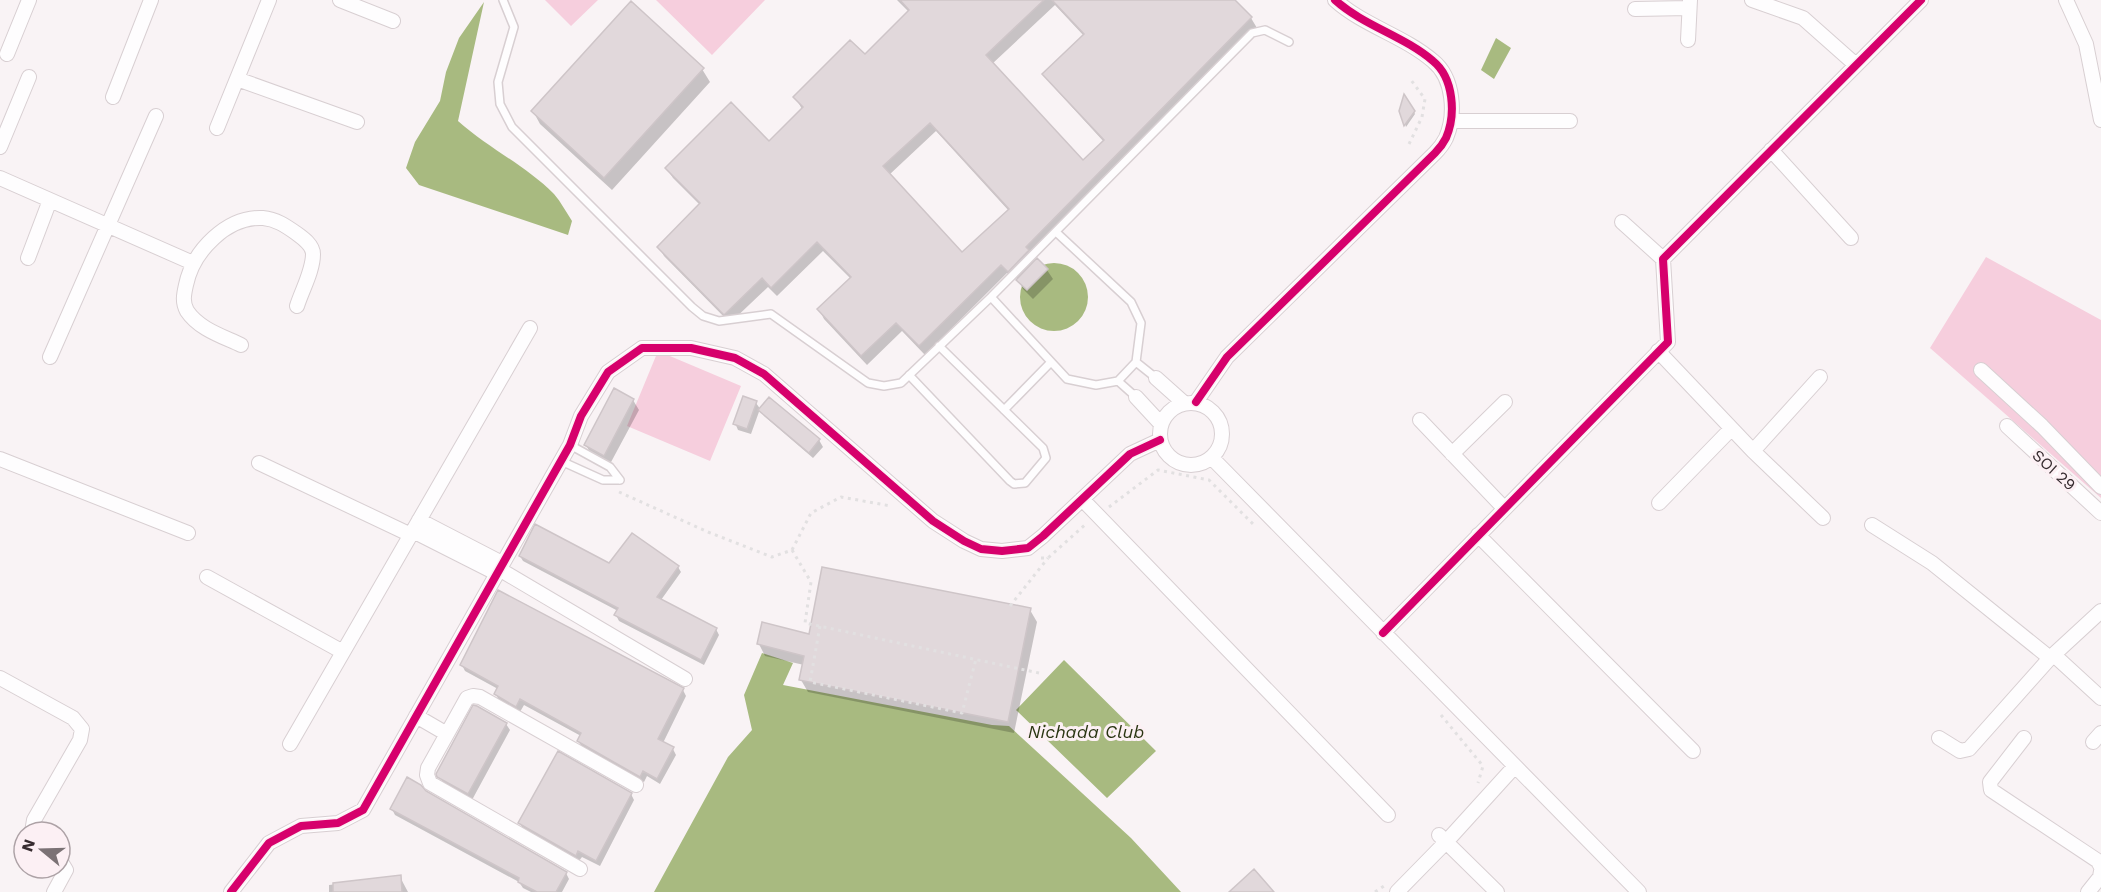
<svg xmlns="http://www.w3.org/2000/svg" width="2101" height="892" viewBox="0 0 2101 892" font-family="'Work Sans',sans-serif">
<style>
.green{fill:#f6cedd}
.water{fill:#a8ba80}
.shadow{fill:#0003;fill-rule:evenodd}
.building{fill:#e1d8db;stroke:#cec5c8;stroke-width:1.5;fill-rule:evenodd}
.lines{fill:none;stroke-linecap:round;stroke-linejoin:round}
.lane-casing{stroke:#d8cfd2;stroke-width:10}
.street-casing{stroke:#d8cfd2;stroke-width:16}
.path{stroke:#e2e0e1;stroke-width:3;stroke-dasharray:3 4.5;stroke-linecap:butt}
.lane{stroke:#fefdfe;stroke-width:7}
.street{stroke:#fefdfe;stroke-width:14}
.cycleway-casing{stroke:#fcf0f4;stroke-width:11}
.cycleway{stroke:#d6006c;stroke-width:8}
.labels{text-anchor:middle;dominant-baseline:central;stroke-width:6;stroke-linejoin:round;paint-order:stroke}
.street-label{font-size:16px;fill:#372c30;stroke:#fcf0f4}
.water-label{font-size:18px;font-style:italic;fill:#2a3512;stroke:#fcf0f4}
</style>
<rect width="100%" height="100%" fill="#f9f3f5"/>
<!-- green -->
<path class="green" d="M545 0H598L571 26Z
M656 0H765L712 55Z
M1986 257 2101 320V498L1930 348Z
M658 351 741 386 710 461 627 426Z"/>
<!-- water -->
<path class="water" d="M484 2 458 121C488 148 525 165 554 194 561 202 566 212 572 221L568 235 419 185 406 168 415 142 440 101 446 72 459 38Z
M1496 38 1511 48 1494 79 1481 70Z
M1020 297a34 34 0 1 1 68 0a34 34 0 1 1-68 0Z
M762 653 793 663 783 685 992 725 1009 726 1131 838 1181 892H654L728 757 752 730 744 695Z
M1064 660 1156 751 1107 798 1016 710Z"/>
<!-- shadow -->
<path class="shadow" d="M897 0H1232L1251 18 1257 28 1031 256 1035 263 1037 260 1047 270 1053 279 1033 299 1023 289 1017 278 1014 280 1007 273 925 355 902 331 867 365 824 319 819 309 851 279 823 251 777 296 768 287 730 323 664 256 659 247 700 205 673 178 667 169 769 143 802 109 795 97 865 57 909 12ZM1055 5 1084 36 1044 74 1050 83 1104 142 1082 162 992 64ZM936 131 1009 211 962 255 889 175Z
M702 69 710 82 612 190 540 124 533 111Z
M1405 97 1415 114 1406 127 1401 111Z
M770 399 819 440 823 447 813 458 764 416 760 409 751 434 738 430 735 423 756 403 761 410Z
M633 400 639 410 610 464 591 454 586 445Z
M520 556 609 565 678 567 681 572 661 600 716 629 719 635 704 665 619 621 616 615 618 611 523 561Z
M1030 610 1037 622 1014 733 808 692 801 680 804 665 765 656 759 644 810 636Z
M462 665 683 690 686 696 663 743 673 749 676 755 660 784 647 776 644 782 582 747 578 741 581 736 524 705 520 712 499 701 496 694 498 689 465 671Z
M506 724 510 730 472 800 443 783 438 774Z
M425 792 566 873 569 879 562 892H531L523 888 519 882 395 815 392 809Z
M631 794 634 800 600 866 582 857 579 861 523 829 520 823Z
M400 877 408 892H329V885Z"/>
<!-- building -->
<path class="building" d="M900 0H1044L986 55 1083 160 1104 140 1042 74 1084 34 1052 0H1235L1252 17 1026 247 1029 250 1008 272 1001 265 919 346 896 323 861 356 817 309 851 277 817 242 771 288 762 278 724 315 657 247 700 203 665 168 731 102 769 141 803 107 793 97 850 40 865 54 909 10ZM930 123 1009 209 962 252 883 166Z
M631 1 704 68 604 178 531 111Z
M1404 94 1415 111 1404 126 1399 111Z
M1037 258 1048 269 1027 290 1016 280Z
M614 388 634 399 604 456 584 445Z
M743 396 757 401 747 429 733 424Z
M769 397 820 439 809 453 758 410Z
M535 524 609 563 632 533 679 566 657 597 717 628 701 660 614 615 618 608 519 556Z
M822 567 1031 608 1008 722 799 680 804 656 757 644 762 622 809 634Z
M498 590 684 688 658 739 674 747 657 779 643 771 640 777 577 741 581 733 520 699 516 707 494 694 498 686 460 665Z
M473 705 477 706 507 723 468 794 437 777 436 774Z
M558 751 632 793 596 861 578 851 576 856 518 823Z
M407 777 421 785 426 791 567 872 556 892H537L518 882 519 878 390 809Z
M1254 869 1274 892H1229Z
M401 875 402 892H333V883Z"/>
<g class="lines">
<defs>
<path id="lane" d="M503 0 514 27 498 82 500 104 512 127 692 307 703 316 719 321 771 314 868 383 884 386 901 383 991 297 1252 33 1265 30 1289 42
M991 297 1067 379 1096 385 1118 381 1136 362 1141 323 1131 302 1056 232
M1136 362 1156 378
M909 375 1010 481 1014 484 1025 483 1046 458 1043 448 939 346
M1118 381 1136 397
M1004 410 1051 362
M570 445 610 467 620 480
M561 461 603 480H620"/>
<path id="street" d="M340 0 393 21
M1752 0 1803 18 1856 65
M2066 0 2086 44 2101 120
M1635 9 1689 8
M1688 40 1690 0
M7 54 29 0
M237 79 357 122
M113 97 151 0
M1451 121H1570
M217 128 269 0
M0 147 29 77
M1771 150 1851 238
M0 178 193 263
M1622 222 1663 259
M28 258 50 200
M241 345C222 336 199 329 187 311 182 302 184 294 186 285 193 251 227 216 263 218 276 219 286 226 296 233 303 238 313 245 313 254 313 271 302 290 297 306
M1658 351 1753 451 1823 518
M50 357 156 116
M1981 370 2042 426 2101 487
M1156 378 1184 403
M1136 397 1161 424
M1196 402 1227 357 1435 153C1439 149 1443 144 1446 138 1456 115 1454 78 1433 61 1404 36 1364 26 1335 0
M1160 434a31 31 0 1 1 62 0a31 31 0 1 1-62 0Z
M1420 420 1504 508
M2007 426 2101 513
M1753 451 1820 377
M1452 454 1505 402
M1212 458 1639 892
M0 459 188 533
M259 463 411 535
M1082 499 1388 815
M1659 503 1731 429
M419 520 502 563
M1872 525 1932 563 2050 658
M413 531 496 573
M1478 535 1693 751
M499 569 685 679
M207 577 343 652
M1383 633 1668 342 1663 259 1921 0
M2054 655 2101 698
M0 678 73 718 82 729 80 740 34 820 32 832
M416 716 447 734
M1939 738 1960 751 1969 749 2050 658 2101 611
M2024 738 1990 782 1991 790 2098 861 2101 867
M2093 742 2101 733
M290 744 530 328
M1439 835 1497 892
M580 869 430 783 427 775 428 768 467 698 473 696 480 697 636 785
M54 892 66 870 60 860
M231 892 269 843 301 826 338 823 363 810 570 445 581 416 608 372 642 348H691L735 358 764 374 933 521 964 541 981 549 1002 551 1028 548 1043 536 1130 454 1160 440
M1397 892 1446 842 1515 766
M2088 892 2100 877 2101 871"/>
</defs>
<!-- lane casing -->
<use href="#lane" class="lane-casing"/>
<!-- street casing -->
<use href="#street" class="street-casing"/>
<!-- path -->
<path class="path" d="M1409 144 1422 117 1425 99 1411 80
M619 492 708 532 772 557 792 550 811 513 841 497 891 506
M1109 507 1158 470 1209 480 1255 526
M792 550 811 582 805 623 1039 673
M1041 558H1048L1087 523
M1010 606 1048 558
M820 626 810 682 962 713 976 659
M1441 715 1483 766 1478 783
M1375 892 1384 886"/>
<!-- lane -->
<use href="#lane" class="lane"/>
<!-- street -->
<use href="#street" class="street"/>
<defs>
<path id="cycleway" d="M1196 402 1227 357 1435 153C1439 149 1443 144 1446 138 1456 115 1454 78 1433 61 1404 36 1364 26 1335 0
M1383 633 1668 342 1663 259 1921 0
M231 892 269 843 301 826 338 823 363 810 570 445 581 416 608 372 642 348H691L735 358 764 374 933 521 964 541 981 549 1002 551 1028 548 1043 536 1130 454 1160 440"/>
</defs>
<!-- cycleway casing -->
<use href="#cycleway" class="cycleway-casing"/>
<!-- cycleway -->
<use href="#cycleway" class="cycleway"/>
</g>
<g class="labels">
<!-- street labels -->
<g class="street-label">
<text transform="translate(2054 470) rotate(42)">SOI 29</text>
</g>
<!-- water labels -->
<g class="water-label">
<text x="1086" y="731">Nichada Club</text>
</g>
</g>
<!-- north arrow -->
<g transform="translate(42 850) rotate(289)"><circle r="28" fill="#fcf0f4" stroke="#ada2a6" stroke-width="1.5"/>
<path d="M0-4.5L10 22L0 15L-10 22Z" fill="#7b7275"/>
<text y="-9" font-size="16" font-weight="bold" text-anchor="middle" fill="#372c30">N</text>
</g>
</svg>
